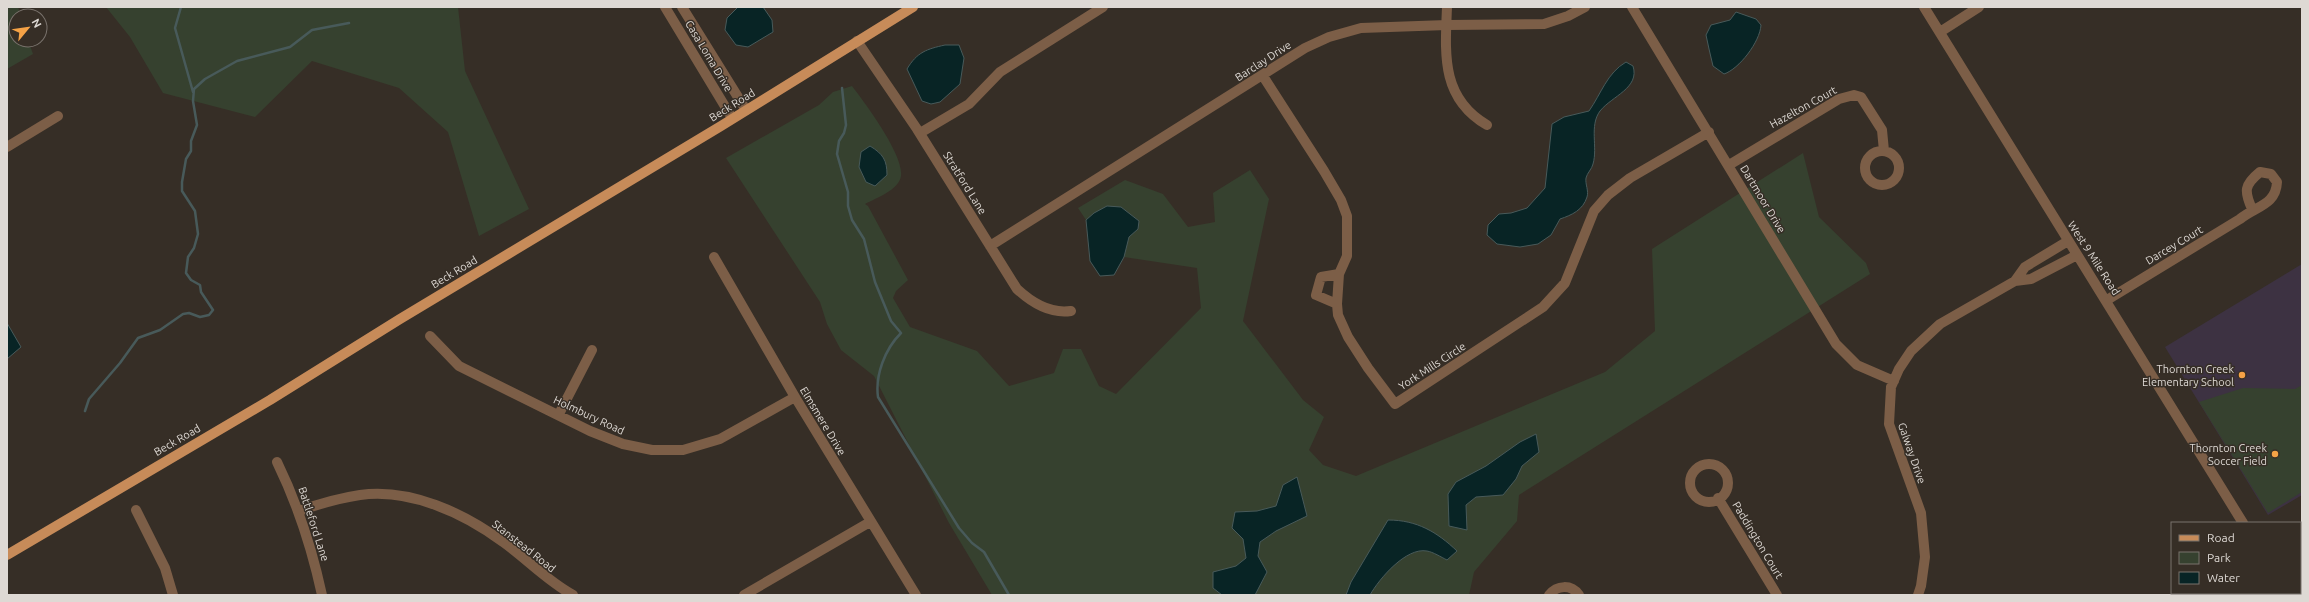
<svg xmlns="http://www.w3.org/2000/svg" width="2309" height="602" viewBox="0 0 2309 602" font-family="Ubuntu,sans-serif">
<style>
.education{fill:#3d3242}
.green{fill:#36412f}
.water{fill:#082425;stroke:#485a5a}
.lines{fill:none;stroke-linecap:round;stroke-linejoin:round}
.stream{stroke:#485a5a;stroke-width:2.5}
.minor{stroke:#7c5e47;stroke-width:10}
.major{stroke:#c78b59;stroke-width:10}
.poi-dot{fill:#f5a246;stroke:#362e26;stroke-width:1.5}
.labels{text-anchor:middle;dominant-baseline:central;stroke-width:3;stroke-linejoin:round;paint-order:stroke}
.street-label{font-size:11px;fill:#ded9d4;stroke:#362e26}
.poi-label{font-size:11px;fill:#ded9d4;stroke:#362e26;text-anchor:end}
</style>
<rect width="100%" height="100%" fill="#362e26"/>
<!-- education -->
<path class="education" d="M2302 264V495L2268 515 2165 347Z"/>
<!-- green -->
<path class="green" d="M7 7H18L21 16H16V40H28L33 54 7 69Z
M106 7H458L465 71 529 209 479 236 448 132 399 88 312 61 255 117 163 93 130 37Z
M852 86C865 103 904 155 901 176 899 190 876 198 865 204L868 206 908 280 896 291 893 298 910 327 977 351 1009 386 1054 373 1063 349H1081L1099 386 1116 394 1201 308 1197 268 1124 257 1129 237 1138 229 1139 221 1121 207 1094 213 1086 220 1078 208 1125 180 1163 194 1188 227 1215 222 1213 193 1250 170 1269 199 1243 321 1303 400 1324 417 1309 450 1323 465 1356 476 1605 372 1655 331 1652 249 1803 153 1819 217 1866 263 1870 274 1519 495 1517 521 1474 572 1469 595H992L949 523 874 376 841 350 827 324 820 302 726 158 819 105 833 92Z
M2302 385V492L2268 513 2199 402 2243 388 2295 389Z"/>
<!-- water -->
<path class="water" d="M738 7H763L772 20 773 32 748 47 736 45 725 30 727 18Z
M1736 12 1756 19 1761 25C1760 42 1739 69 1724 74L1713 66 1709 49 1706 35 1711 25 1730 20Z
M945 45H959L964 58 960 84 940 102 931 104 922 101 907 69C917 52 927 49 945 45Z
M1626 62 1633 66C1640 88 1612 96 1600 111 1589 126 1598 147 1593 164 1592 169 1587 173 1586 178 1585 184 1589 191 1587 197 1583 210 1572 215 1560 219L1551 235 1538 244 1520 247 1497 244 1487 235 1488 225 1499 214 1511 213 1527 208 1545 188 1552 124 1564 117 1589 111C1601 94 1607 73 1626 62Z
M870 146C883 154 887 160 887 175L875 186 866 182 859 167 861 152Z
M1107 206 1121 207 1139 221 1138 229 1129 237 1124 257 1114 275 1100 276 1090 261 1086 220 1094 213Z
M7 323 21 347 7 359Z
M1536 434 1539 452 1522 466 1516 479 1503 495 1476 497 1466 505 1467 530 1449 526 1448 494 1456 482 1486 466 1520 442Z
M1297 477 1307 516 1276 531 1260 542 1258 556 1267 572 1255 595H1222L1213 588V572L1236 566 1246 558 1243 539 1232 528 1235 512 1257 511 1276 506 1283 485Z
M1388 520C1417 520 1437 532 1457 551L1447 560C1441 557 1433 552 1427 551 1406 547 1379 579 1370 595H1346L1351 582Z"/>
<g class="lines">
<!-- stream -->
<path class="stream" d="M181 7 175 28 193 92
M842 88 846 125 844 133 839 141 837 154 848 192V206L852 220 864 239 875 282 891 321 901 333C885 349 875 375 878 397L959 528 972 543 984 552 1009 595
M85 411 89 399 120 363 138 338 160 330 183 314 189 313 200 317 209 315 213 310 201 292 200 285 191 280 186 273 188 257 194 248 198 234 195 211 182 191V182L186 159 191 151V141L197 125 193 101 194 89 205 79 237 61 290 47 312 30 349 23"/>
<!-- minor -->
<path class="minor" d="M665 7 732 118
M682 7 746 110
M1447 7C1445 55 1441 98 1487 125
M1632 7 1836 344 1857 365 1894 381
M1924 7 2243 523
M1940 32 1979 7
M857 41 917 129 1017 289C1032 303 1051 314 1071 311
M1263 76 1324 171 1341 200 1347 216V256L1339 274 1337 304 1338 315 1348 337 1368 368 1395 404 1543 307 1565 283 1594 211 1608 195 1630 178 1709 132
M920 133 969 104 1000 72 1103 7
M7 147 58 116
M1865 168a17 17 0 1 1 34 0a17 17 0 1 1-34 0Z
M1729 165 1839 99 1854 95 1861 97 1882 130 1884 151
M990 246 1305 48 1329 37 1361 28 1447 25 1544 24 1568 16 1585 7
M714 257 795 397 916 595
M2015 281 2025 267 2068 241
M2107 300 2240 219C2256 206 2276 205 2277 182L2271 174 2260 172C2244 185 2244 191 2252 209
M1337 304 1316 295 1321 277 1339 274
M430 336 459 366 590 431 623 444 652 450H683L720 439 795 397
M559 414 592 350
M277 462C298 505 312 549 322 595
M1690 483a19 19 0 1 1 38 0a19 19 0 1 1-38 0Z
M1718 498 1777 595
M136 510 165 568 173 595
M299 511C319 504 339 498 360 495 410 488 464 513 503 542 527 559 547 581 573 595
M2286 593 2287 595
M744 595 870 522
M1549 595C1557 585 1571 584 1579 595
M1918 595 1921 586 1925 557 1921 513 1889 424 1891 387 1899 369 1911 351 1940 324 2015 281 2031 279 2077 255"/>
<!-- major -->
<path class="major" d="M7 555 270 400 400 319 721 126 913 7"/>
</g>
<!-- markers -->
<g class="poi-dot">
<circle cx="2242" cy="375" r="4"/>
<circle cx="2275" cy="454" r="4"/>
</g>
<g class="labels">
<!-- street labels -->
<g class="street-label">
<text transform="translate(709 56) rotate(59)">Casa Loma Drive</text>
<text transform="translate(1263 61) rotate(-33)">Barclay Drive</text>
<text transform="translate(732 105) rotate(-32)">Beck Road</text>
<text transform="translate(1803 107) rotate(-29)">Hazelton Court</text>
<text transform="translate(965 183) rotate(58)">Stratford Lane</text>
<text transform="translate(1763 199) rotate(59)">Dartmoor Drive</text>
<text transform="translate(2174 245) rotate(-31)">Darcey Court</text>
<text transform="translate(2094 258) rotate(57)">West 9 Mile Road</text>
<text transform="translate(454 272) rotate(-31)">Beck Road</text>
<text transform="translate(1432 366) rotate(-33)">York Mills Circle</text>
<text transform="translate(589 415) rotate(25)">Holmbury Road</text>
<text transform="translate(823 421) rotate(59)">Elmsmere Drive</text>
<text transform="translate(177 440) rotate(-30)">Beck Road</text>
<text transform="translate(1912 453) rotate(71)">Galway Drive</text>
<text transform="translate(314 524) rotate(72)">Battleford Lane</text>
<text transform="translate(1758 540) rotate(59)">Paddington Court</text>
<text transform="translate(524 546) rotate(38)">Stanstead Road</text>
</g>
<!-- poi labels -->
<g class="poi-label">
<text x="2234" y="369">Thornton Creek<tspan x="2234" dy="13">Elementary School</tspan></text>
<text x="2267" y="448">Thornton Creek<tspan x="2267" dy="13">Soccer Field</tspan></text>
</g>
</g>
<!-- border -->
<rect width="2309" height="602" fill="none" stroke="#ded9d4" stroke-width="16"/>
<!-- legend -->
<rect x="2171" y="522" width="130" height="72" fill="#362e26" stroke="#79726c"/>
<rect x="2179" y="535" width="20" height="6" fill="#c78b59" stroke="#79726c"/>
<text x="2207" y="542" font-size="12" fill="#ded9d4">Road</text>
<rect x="2179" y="552" width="20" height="12" fill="#36412f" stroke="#79726c"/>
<text x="2207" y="562" font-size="12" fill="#ded9d4">Park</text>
<rect x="2179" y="572" width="20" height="12" fill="#082425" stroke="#79726c"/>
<text x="2207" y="582" font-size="12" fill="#ded9d4">Water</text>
<!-- north arrow -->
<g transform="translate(28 28) rotate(61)"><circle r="19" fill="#362e26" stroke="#79726c"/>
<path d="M0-3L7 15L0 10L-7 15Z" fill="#f5a246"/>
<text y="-6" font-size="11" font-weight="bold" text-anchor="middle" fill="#ded9d4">N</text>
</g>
</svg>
